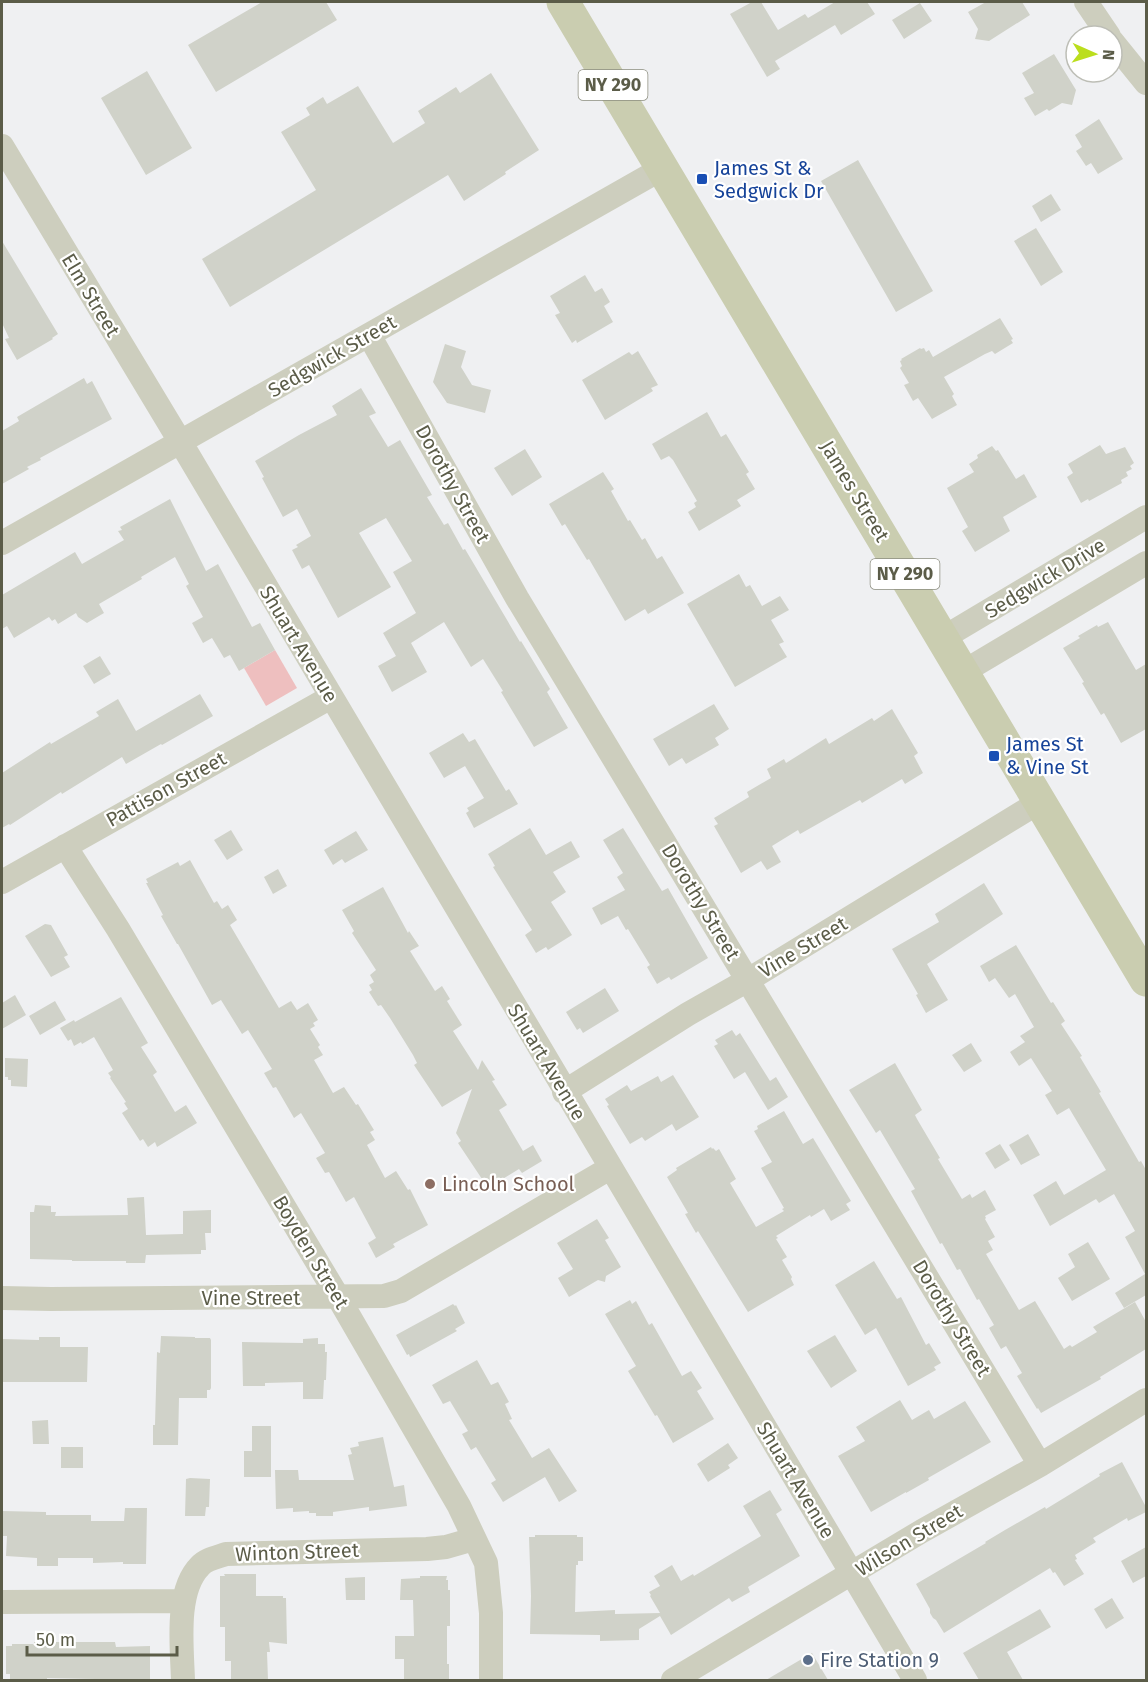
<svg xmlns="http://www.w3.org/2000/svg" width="1148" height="1682" viewBox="0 0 1148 1682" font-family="'Fira Sans',sans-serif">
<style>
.green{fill:#eebfbf}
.building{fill:#d0d2c9}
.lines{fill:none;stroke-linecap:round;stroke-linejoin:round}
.minor{stroke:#cdcebe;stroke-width:24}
.primary{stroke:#cacdb0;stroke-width:33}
.transit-dot{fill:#1a4fb4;stroke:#fff;stroke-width:2}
.education-dot{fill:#8d6e63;stroke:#fff;stroke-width:2}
.service-dot{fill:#5c6f8a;stroke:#fff;stroke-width:2}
.labels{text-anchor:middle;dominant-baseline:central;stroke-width:4.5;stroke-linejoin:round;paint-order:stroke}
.shield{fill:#fff;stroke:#8c8d7f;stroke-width:1.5}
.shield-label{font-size:18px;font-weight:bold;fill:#5b5c48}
.transit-label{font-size:20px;fill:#164399;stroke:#fff;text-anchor:start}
.street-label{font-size:20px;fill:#5b5c48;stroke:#fff}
.education-label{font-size:20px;fill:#785e54;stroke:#fff;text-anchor:start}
.service-label{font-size:20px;fill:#4e5e75;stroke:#fff;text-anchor:start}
</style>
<rect width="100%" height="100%" fill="#eff0f2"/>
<!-- green -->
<path class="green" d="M275 650 297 688 266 706 244 668Z"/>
<!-- building -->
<path class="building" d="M262 2H326L337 20 216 92 188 45Z
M752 2H761L778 30 805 14 808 18 835 2H867L875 14 841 35 835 25 775 61 780 69 767 77 730 14Z
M986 2H1022L1030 15 989 41 975 39 978 29 968 12Z
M920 3 932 21 904 39 892 20Z
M1054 54 1076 90 1072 105 1062 103 1049 111 1047 109 1035 116 1024 98 1034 93 1022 73Z
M147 71 192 148 146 175 101 98Z
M491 73 539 150 505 172 506 174 464 201 448 175 230 307 202 259 316 190 281 132 310 115 306 108 323 97 327 104 358 86 393 143 425 123 418 111 456 87 460 93Z
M1099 119 1123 159 1098 174 1091 163 1086 166 1076 151 1082 147 1075 135Z
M858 160 933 291 896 312 821 181Z
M1051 194 1061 210 1041 222 1032 206Z
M1036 228 1063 272 1041 286 1014 241Z
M2 241 58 334 52 338 53 339 17 360 5 339 9 338 2 323Z
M585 275 595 292 602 288 610 302 604 306 613 322 577 343 576 340 572 343 555 315 560 313 550 296Z
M1000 318 1013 339 1011 340 1013 343 995 354 992 351 985 354 944 377 954 394 952 396 957 405 932 419 918 398 913 401 904 385 909 383 900 368 902 366 900 361 902 360 901 359 920 348 921 349 924 348 926 352 929 350 933 357Z
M445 344 466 351 461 367 472 385 491 390 485 413 447 403 433 382Z
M638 351 658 385 651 388 653 391 605 420 582 380 629 352 632 355Z
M84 378 87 384 92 381 112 419 40 458 41 460 27 467 29 469 2 484V431L19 421 17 417Z
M361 388 376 413 369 416 388 447 400 440 432 495 427 497 444 525 448 523 463 550 465 549 520 642 521 641 550 689 547 692 568 728 534 747 501 692 503 691 483 659 471 667 444 622 411 643 427 672 392 692 378 666 396 656 383 633 416 613 393 572 412 561 386 518 359 533 391 587 338 618 309 565 302 569 292 550 298 547 296 545 311 536 297 509 283 517 262 478 264 477 255 461 299 435 337 415 332 406Z
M707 412 721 437 726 434 749 472 746 474 755 489 737 500 741 506 699 531 688 512 696 507 694 503 697 501 673 460 669 456 661 460 652 444Z
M1100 445 1106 454 1125 447 1134 463 1130 466 1132 469 1126 472 1128 476 1121 480 1122 483 1089 501 1088 499 1081 503 1067 477 1073 473 1068 464Z
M992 446 996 451 998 450 1016 479 1024 474 1037 497 1003 517 1010 531 975 552 962 531 968 527 947 488 974 472 969 464 978 458 977 455Z
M525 449 542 477 512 496 494 468Z
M603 472 614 489 611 491 628 521 630 520 642 540 645 538 657 559 662 556 684 593 648 614 645 609 625 621 589 559 587 560 565 524 562 526 549 504Z
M170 499 206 571 218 564 252 627 260 623 275 650 239 671 230 655 224 658 212 638 203 643 192 623 203 617 186 586 189 584 175 557 141 577 142 579 99 604 104 613 87 623 78 617 76 613 58 624 55 619 52 621 49 617 14 638 7 626 2 629V595L75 552 82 564 124 540 118 531 122 530 120 527Z
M739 574 746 587 750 585 762 606 780 596 789 610 771 620 784 642 779 644 787 657 735 687 687 604Z
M1108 622 1136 670 1146 664V729L1121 743 1104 713 1101 715 1082 683 1084 682 1063 648 1080 638 1078 636 1097 625 1098 627Z
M100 656 111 674 94 684 83 666Z
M200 694 213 716 162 745 161 744 126 764 122 757 62 794 61 792 10 825 9 824 2 828V773L50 742 51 744 99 716 96 712 118 699 136 731Z
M714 704 729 729 715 738 719 745 686 764 682 758 669 766 653 739Z
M892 709 918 753 914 756 923 773 905 784 902 779 862 803 860 800 800 834 798 830 772 846 781 862 767 870 761 861 741 873 714 826 718 824 714 818 749 797 747 792 771 778 767 769 784 759 786 763 826 738 829 744 872 718 874 721Z
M463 733 469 742 475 739 506 791 509 789 518 804 474 828 466 813 469 811 467 808 484 798 465 766 444 778 429 753Z
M530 828 546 855 571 841 580 857 553 872 566 892 551 902 572 935 548 950 546 947 536 953 525 935 532 930 493 867 495 866 488 854Z
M623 828 662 891 668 888 708 958 671 980 669 977 657 984 647 967 650 965 628 929 626 930 618 916 601 925 592 908 625 890 617 877 623 873 603 840Z
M231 830 243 850 227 860 214 840Z
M356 831 368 850 345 863 342 859 333 865 324 850Z
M190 860 214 903 217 901 222 909 228 905 237 920 230 925 279 1008 291 1001 297 1010 308 1003 318 1020 313 1023 315 1026 310 1029 320 1045 318 1047 323 1055 314 1060 333 1093 344 1087 356 1105 358 1104 374 1130 370 1132 375 1140 367 1145 385 1178 396 1171 408 1190 410 1189 428 1225 393 1244 395 1247 376 1258 368 1243 376 1238 354 1197 346 1202 329 1172 325 1173 316 1158 325 1153 301 1113 294 1118 276 1087 273 1088 264 1073 272 1069 248 1030 242 1034 221 1000 212 1005 178 944H177L161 916 163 915 146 883H148L146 879 178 862 180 866Z
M278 869 287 886 273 894 264 877Z
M984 883 1003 914 927 964 948 1000 926 1013 916 995 918 994 892 949 939 922 935 914Z
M383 887 408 933 409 931 419 946 410 951 435 991 442 986 450 999 447 1001 462 1025 453 1031 478 1070 482 1060 495 1080 492 1081 507 1105 499 1110 523 1151 533 1145 542 1161 522 1173 519 1169 488 1188 458 1143 461 1141 456 1133 472 1089 442 1107 414 1065 417 1063 413 1055 390 1018 381 1005 378 1006 369 992 372 990 369 985 374 982 370 975 376 970 352 933 354 931 342 910Z
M45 924 51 925 68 955 64 957 70 967 51 977 25 936Z
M1016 945 1051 1003 1053 1002 1065 1021 1061 1024 1082 1056 1080 1057 1101 1092 1099 1093 1139 1162 1141 1161 1146 1170V1295L1124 1308 1115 1293 1145 1274 1125 1237 1135 1231 1114 1194 1099 1203 1096 1199 1050 1226 1033 1195 1056 1181 1064 1195 1106 1170 1069 1108 1057 1115 1045 1095 1052 1091 1031 1058 1019 1066 1010 1052 1025 1042 1020 1036 1034 1027 1015 994 1009 998 995 978 989 982 980 966Z
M605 988 619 1011 583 1033 580 1028 577 1030 566 1012Z
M15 995 26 1015 2 1029V1003Z
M121 997 148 1043 141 1047 157 1072 153 1075 175 1112 186 1105 197 1123 157 1147 155 1142 148 1147 143 1139 140 1141 122 1113 128 1109 124 1103 126 1102 110 1078 111 1077 108 1073 113 1070 94 1037 82 1044 81 1042 74 1046 71 1039 68 1041 60 1028 74 1020 75 1022Z
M55 1001 66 1020 40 1035 29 1016Z
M732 1030 736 1036 740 1033 770 1081 776 1077 788 1097 768 1110 745 1072 734 1079 714 1046 718 1044 715 1040Z
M971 1043 982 1061 964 1072 952 1055Z
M5 1058 28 1059 27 1087 11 1086V1080H8V1077H5Z
M895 1063 922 1110 915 1115 917 1119 940 1158 938 1159 962 1199 970 1194 972 1198 985 1190 996 1210 985 1216 986 1218 985 1219 995 1237 988 1241 993 1250 986 1254 1019 1310 1035 1301 1064 1349 1070 1345 1072 1347 1097 1332 1093 1327 1135 1302 1146 1322V1349L1100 1377 1101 1379 1041 1413 1038 1408 1037 1409 1017 1376 1022 1373 1006 1346 1001 1349 989 1328 994 1325 979 1299 977 1300 960 1269 957 1270 942 1243 940 1244 911 1191 915 1189 880 1130 876 1133 849 1090Z
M673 1075 699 1117 676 1131 672 1124 645 1141 642 1137 630 1144 607 1106 609 1105 605 1099 627 1085 631 1091 658 1076 661 1082Z
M784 1111 803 1144 813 1138 851 1201 846 1204 850 1210 831 1221 824 1209 811 1217 810 1215 776 1236 778 1238 776 1239 787 1257 782 1260 792 1277 791 1279 794 1285 748 1312 698 1231 696 1233 685 1214 688 1213 667 1177 677 1170 676 1168 711 1147 712 1149 713 1148 716 1151 719 1149 736 1179 730 1183 756 1227 784 1211 782 1209 784 1208 761 1168 772 1162 754 1131 758 1129 757 1126Z
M1028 1134 1040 1155 1021 1165 1009 1145Z
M1000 1144 1010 1160 995 1169 985 1153Z
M144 1197 146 1235 183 1234V1211L211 1210V1233H205L206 1250H201V1254L146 1255 145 1263H126V1261H72V1260L30 1259V1212H34L35 1205 51 1206V1212H56L55 1216 128 1215 127 1198Z
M597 1219 609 1238 605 1240 621 1267 606 1276 605 1282 598 1280 569 1297 558 1278 573 1269 557 1243Z
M1088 1242 1110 1279 1072 1301 1058 1278 1075 1267 1068 1254Z
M874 1261 897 1299 901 1297 926 1345 929 1343 941 1363 934 1367 936 1370 908 1386 876 1328 865 1335 835 1285Z
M630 1300 632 1304 636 1301 649 1325 652 1323 682 1376 691 1371 702 1388 697 1391 714 1419 673 1443 657 1415 655 1416 628 1371 636 1366 605 1314Z
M453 1304 455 1306 456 1305 465 1323 455 1329 457 1331 410 1357 409 1354 407 1355 396 1335Z
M835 1335 857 1371 831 1388 807 1351Z
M161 1336 195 1337V1338H210L211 1340V1388L210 1390H207V1398H179L178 1445H153V1425H155L157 1352 160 1353Z
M39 1337H60V1347H88L87 1382H2V1339L39 1340Z
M318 1338V1344H325V1352H327L326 1380H324L323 1399H303V1382L265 1383V1386H243L242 1342 303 1343V1339Z
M477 1360 491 1385 498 1382 509 1402 505 1404 512 1419 509 1420 532 1458 549 1448 577 1491 559 1502 545 1477 503 1502 491 1483 496 1480 476 1447 471 1450 462 1434 468 1431 450 1401 443 1404 432 1385Z
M900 1400 912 1420 929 1410 934 1419 965 1401 991 1442 928 1478 929 1480 906 1493V1492L871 1512 838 1456 865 1441 856 1427Z
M48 1420 49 1444H33L32 1421Z
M252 1426H271V1477H244V1451H252Z
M383 1437 394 1487 404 1485 407 1506 369 1511V1507L333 1512V1516H316V1513H309V1511L293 1512V1508L276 1509 275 1470H298L299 1480H354L348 1455 352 1454 350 1448 359 1446 358 1442Z
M728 1443 738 1458 728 1465 730 1468 708 1482 697 1464Z
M61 1447H83V1468H61Z
M1122 1462 1146 1507V1512L1128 1521 1127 1518 1093 1538 1096 1542 1075 1555 1077 1559 1075 1560 1084 1574 1064 1586 1055 1572 1053 1573 1050 1568 944 1633 936 1620 933 1618 930 1613V1609L916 1584 986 1543 985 1542 1005 1530 1045 1507 1046 1509 1100 1476 1099 1474Z
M190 1478 210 1479 209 1507H206L205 1516H185L186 1479Z
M770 1490 782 1510 776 1514 800 1556 748 1587 750 1592 732 1602 729 1598 671 1635 660 1616 639 1629V1640L600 1641V1635L530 1634 531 1596 529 1537H535V1535H577V1537H583V1561H578V1565H576L575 1612 615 1610V1614L660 1613 650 1596 651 1595 649 1592 660 1586 654 1576 672 1565 681 1581 693 1574 694 1576 761 1536 743 1506Z
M125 1508H147L146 1564H123V1562L93 1563V1558H58V1566H37V1558L6 1556 7 1536H2V1511L46 1512V1515H91V1521H124Z
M1146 1547V1576L1133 1583 1121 1561Z
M224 1574H256V1596H283V1598H286L287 1644 269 1642 270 1652H267L268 1680H231V1661H225V1627H220V1576H225Z
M420 1576H447L446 1580H448V1590H450V1626H447V1664H449V1680H404V1659H395V1636H414L413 1600H400L401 1579 420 1578Z
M365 1577V1600H346L345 1578Z
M1112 1598 1124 1618 1106 1629 1094 1609Z
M1040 1609 1051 1627 1007 1652 1023 1680H979L963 1653Z
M34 1642H115L116 1647 150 1646V1680H95V1679L47 1678V1680H10V1674H6V1646H12V1644H34Z
M812 1653 828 1680H766Z"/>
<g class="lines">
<!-- minor -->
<path class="minor" d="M1086 2 1109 36
M1112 41 1146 83
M2 146 181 443 915 1680
M369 335 517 598 1040 1465
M2 543C223 420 442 293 663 168
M943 638 1146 517
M963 672 1146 563
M65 846 118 929 338 1297 459 1506 486 1563 491 1613V1680
M2 882 331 697
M564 1092 688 1014 748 980 1041 801
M2 1298 51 1299 384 1296 401 1291 610 1168
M2 1602 184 1601
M183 1680C182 1647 175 1591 200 1566 206 1559 218 1557 226 1554L427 1549 446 1547 474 1539
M673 1680 922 1531 1040 1465 1146 1400"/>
<!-- primary -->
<path class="primary" d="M563 2 1146 980"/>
</g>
<!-- markers -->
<g class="transit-dot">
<rect x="696" y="173" width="12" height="12" rx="3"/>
<rect x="988" y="750" width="12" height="12" rx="3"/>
</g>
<circle class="education-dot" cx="430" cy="1184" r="6"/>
<circle class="service-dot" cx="808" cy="1660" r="6"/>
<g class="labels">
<!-- shield labels -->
<g class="shield">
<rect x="578.5" y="70" width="69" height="30" rx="4.5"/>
<rect x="870.5" y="559" width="69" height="30" rx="4.5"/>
</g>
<g class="shield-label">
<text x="613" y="85">NY 290</text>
<text x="905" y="574">NY 290</text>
</g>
<!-- transit labels -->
<g class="transit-label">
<text x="714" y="168">James St &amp;<tspan x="714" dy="23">Sedgwick Dr</tspan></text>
<text x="1006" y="744">James St<tspan x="1006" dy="23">&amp; Vine St</tspan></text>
</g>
<!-- street labels -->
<g class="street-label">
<text transform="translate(91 295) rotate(59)">Elm Street</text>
<text transform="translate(332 356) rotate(-30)">Sedgwick Street</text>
<text transform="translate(453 484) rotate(61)">Dorothy Street</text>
<text transform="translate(855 491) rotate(59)">James Street</text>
<text transform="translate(1045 578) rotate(-31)">Sedgwick Drive</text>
<text transform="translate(299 644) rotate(59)">Shuart Avenue</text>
<text transform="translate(166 789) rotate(-29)">Pattison Street</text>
<text transform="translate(701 902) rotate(59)">Dorothy Street</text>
<text transform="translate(803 947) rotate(-31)">Vine Street</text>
<text transform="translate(547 1062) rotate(59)">Shuart Avenue</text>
<text transform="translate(311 1252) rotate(59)">Boyden Street</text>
<text x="251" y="1298">Vine Street</text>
<text transform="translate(952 1318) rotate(59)">Dorothy Street</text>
<text transform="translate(796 1480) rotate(59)">Shuart Avenue</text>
<text transform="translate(909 1540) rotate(-31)">Wilson Street</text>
<text transform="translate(297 1552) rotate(-2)">Winton Street</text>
</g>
<!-- education labels -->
<g class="education-label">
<text x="442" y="1184">Lincoln School</text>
</g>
<!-- service labels -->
<g class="service-label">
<text x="820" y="1660">Fire Station 9</text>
</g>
</g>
<!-- border -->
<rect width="1148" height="1682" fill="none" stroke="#5b5c48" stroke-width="6"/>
<!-- north arrow -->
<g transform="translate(1094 54) rotate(93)"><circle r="28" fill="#ffffff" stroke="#bdbeb6" stroke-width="1.5"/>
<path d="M0-4.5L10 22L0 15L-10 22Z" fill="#bbde1d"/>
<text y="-9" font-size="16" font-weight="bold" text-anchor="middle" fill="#5b5c48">N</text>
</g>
<!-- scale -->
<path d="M27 1646v9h150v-9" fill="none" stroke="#5b5c48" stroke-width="3"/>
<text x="36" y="1646" font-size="18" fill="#5b5c48" stroke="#ffffff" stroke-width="4.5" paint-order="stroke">50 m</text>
</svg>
